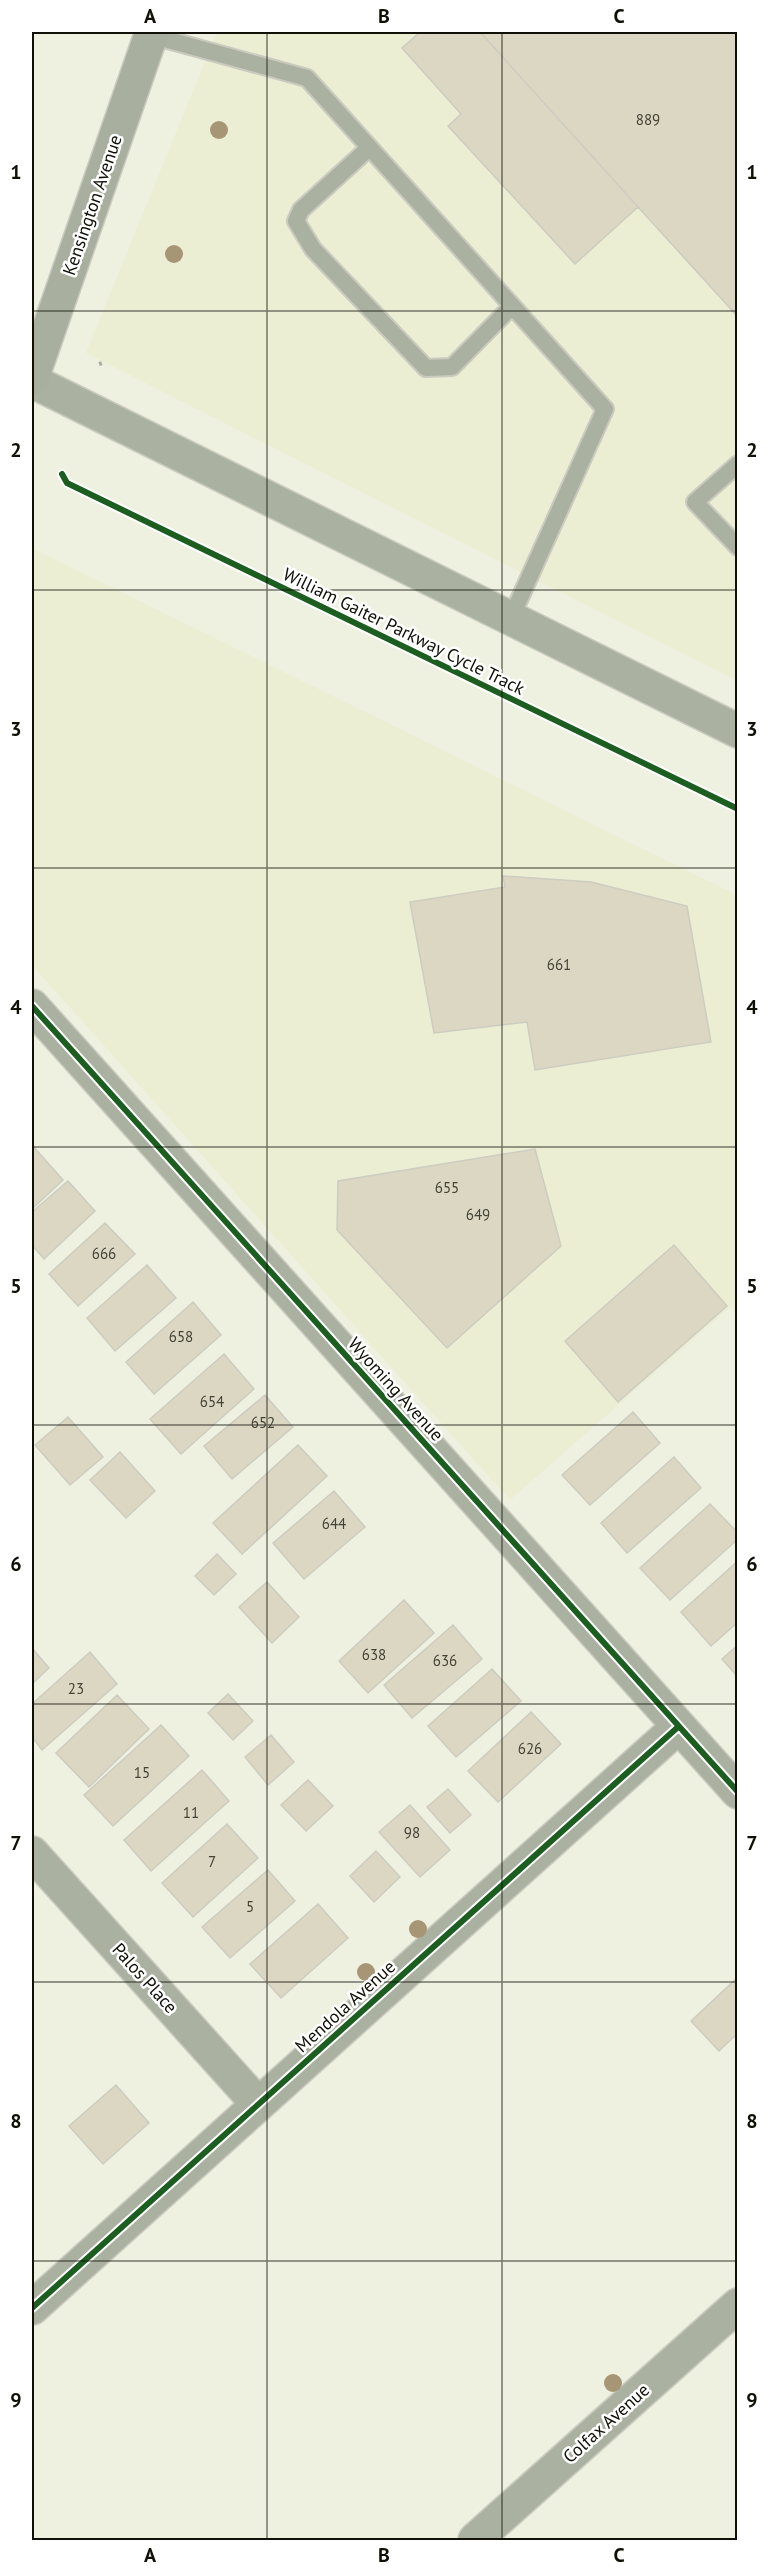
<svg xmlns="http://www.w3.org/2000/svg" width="769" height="2572" viewBox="0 0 769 2572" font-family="'PT Sans',sans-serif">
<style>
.built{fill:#eceed3}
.building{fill:#dbd7c2;stroke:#cdccc0;stroke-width:1.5}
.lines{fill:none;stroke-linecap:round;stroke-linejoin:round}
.lane-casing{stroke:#cacabf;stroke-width:20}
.street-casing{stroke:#cacabf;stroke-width:36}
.secondary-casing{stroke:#cacabf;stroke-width:36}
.path{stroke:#aaafa1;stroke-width:4;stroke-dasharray:3 4.5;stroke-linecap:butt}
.lane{stroke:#abb1a1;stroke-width:16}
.street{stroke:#abb1a1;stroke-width:33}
.secondary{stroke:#a8af9e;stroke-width:33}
.cycleway-casing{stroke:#fff;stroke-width:10}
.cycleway{stroke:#1b5e20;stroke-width:6}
.tree{fill:#a79676}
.grid{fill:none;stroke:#101007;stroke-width:1.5;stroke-opacity:0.55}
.labels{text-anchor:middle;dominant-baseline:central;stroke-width:5;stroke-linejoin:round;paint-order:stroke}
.number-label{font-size:15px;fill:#434236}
.street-label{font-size:18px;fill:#101007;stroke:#fff}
.neatline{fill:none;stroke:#101007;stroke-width:2}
.grid-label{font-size:20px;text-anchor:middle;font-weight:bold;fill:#101007}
</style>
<rect width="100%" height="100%" fill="#eef0e0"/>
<!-- built -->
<path class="built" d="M217 32H737V681L86 353Z
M32 548 737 895V1315L730 1307 510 1500 32 965Z"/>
<!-- building -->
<path class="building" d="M420 32H480L638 207 575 264 448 126 461 114 402 48Z
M480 32H738V317L638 207Z
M503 876 591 882 687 906 711 1042 535 1070 527 1022 434 1033 410 902 505 887Z
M32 1145 63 1180 32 1209Z
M535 1149 561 1246 447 1348 337 1230 338 1181Z
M68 1181 95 1211 44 1259 32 1245V1212Z
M105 1223 135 1254 78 1306 49 1274Z
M674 1245 727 1306 618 1402 565 1341Z
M147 1265 176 1298 115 1351 87 1318Z
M193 1302 221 1335 154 1394 126 1362Z
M224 1354 254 1389 181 1454 150 1419Z
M265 1395 293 1427 232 1479 204 1446Z
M633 1412 660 1443 590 1505 562 1475Z
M68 1417 103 1457 70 1485 35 1445Z
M298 1445 327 1476 242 1554 213 1523Z
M120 1452 155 1491 126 1518 90 1480Z
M674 1457 701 1488 627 1553 601 1523Z
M334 1491 365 1527 304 1579 273 1543Z
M710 1504 738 1533V1539L670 1600 640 1568Z
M217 1554 236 1574 214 1595 195 1576Z
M738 1561V1622L711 1646 681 1612Z
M267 1582 299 1617 272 1643 239 1607Z
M404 1600 434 1633 368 1693 339 1661Z
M453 1625 482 1659 412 1718 384 1685Z
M738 1645V1677L722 1659Z
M32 1648 49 1668 32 1684Z
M90 1652 117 1684 42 1750 32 1737V1704Z
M492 1669 521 1701 456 1757 428 1726Z
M228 1694 253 1721 233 1740 208 1713Z
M117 1695 149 1729 89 1787 56 1753Z
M531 1712 561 1744 498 1802 468 1771Z
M161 1725 189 1756 113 1826 84 1795Z
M271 1735 294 1762 268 1785 245 1757Z
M202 1770 229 1801 151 1871 124 1840Z
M308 1780 333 1806 306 1831 281 1805Z
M448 1789 471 1815 450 1833 427 1807Z
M410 1805 450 1850 420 1877 379 1832Z
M227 1824 258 1858 193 1917 162 1883Z
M376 1851 400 1877 374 1902 350 1876Z
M268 1870 295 1901 230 1958 202 1927Z
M318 1904 348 1938 281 1998 250 1964Z
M738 1977V2033L719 2051 691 2021Z
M116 2085 149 2123 103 2164 69 2126Z"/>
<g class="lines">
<defs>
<path id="lane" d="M150 35 307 78 605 409 511 618
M369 148 301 210 296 221 313 249 426 368 452 367 512 306
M738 464 695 502 738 547"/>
<path id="street" d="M32 381 738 731
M32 1006 738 1792
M32 1853 258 2104
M32 2308 678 1727
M475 2540 738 2305"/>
<path id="secondary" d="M32 378 152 32"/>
</defs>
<!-- lane casing -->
<use href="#lane" class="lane-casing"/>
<!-- street casing -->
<use href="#street" class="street-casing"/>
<!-- secondary casing -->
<use href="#secondary" class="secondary-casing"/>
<!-- path -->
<path class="path" d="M99 364 105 362"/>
<!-- lane -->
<use href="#lane" class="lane"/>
<!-- street -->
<use href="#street" class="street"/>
<!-- secondary -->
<use href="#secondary" class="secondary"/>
<defs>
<path id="cycleway" d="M62 474 67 483 738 809
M32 1006 738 1792
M32 2308 678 1727"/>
</defs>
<!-- cycleway casing -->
<use href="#cycleway" class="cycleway-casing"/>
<!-- cycleway -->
<use href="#cycleway" class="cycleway"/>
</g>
<!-- trees -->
<g class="tree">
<circle cx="219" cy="130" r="9"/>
<circle cx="174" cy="254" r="9"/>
<circle cx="418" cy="1929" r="9"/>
<circle cx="366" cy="1972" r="9"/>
<circle cx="613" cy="2383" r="9"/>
</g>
<!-- grid -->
<path class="grid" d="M267 32V2540M502 32V2540M32 311H738M32 590H738M32 868H738M32 1147H738M32 1425H738M32 1704H738M32 1982H738M32 2261H738"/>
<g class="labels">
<!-- number labels -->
<g class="number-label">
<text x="648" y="119">889</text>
<text x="559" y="964">661</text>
<text x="447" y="1187">655</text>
<text x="478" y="1214">649</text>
<text x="104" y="1253">666</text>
<text x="181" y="1336">658</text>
<text x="212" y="1401">654</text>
<text x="263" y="1422">652</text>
<text x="334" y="1523">644</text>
<text x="374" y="1654">638</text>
<text x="445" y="1660">636</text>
<text x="76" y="1688">23</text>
<text x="530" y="1748">626</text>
<text x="142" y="1772">15</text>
<text x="191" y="1812">11</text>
<text x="412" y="1832">98</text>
<text x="212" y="1861">7</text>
<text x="250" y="1906">5</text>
</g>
<!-- street labels -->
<g class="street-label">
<text transform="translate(92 205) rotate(-71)">Kensington Avenue</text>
<text transform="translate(404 631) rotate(26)">William Gaiter Parkway Cycle Track</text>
<text transform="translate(396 1389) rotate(48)">Wyoming Avenue</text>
<text transform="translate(145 1978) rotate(48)">Palos Place</text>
<text transform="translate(345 2006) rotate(-42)">Mendola Avenue</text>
<text transform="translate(606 2423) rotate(-42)">Colfax Avenue</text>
</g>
</g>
<!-- border -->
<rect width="769" height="2572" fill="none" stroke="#ffffff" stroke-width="66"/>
<rect x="33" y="33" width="703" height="2506" class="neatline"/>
<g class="grid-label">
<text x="150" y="23">A</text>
<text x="384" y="23">B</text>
<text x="619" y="23">C</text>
<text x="16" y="179">1</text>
<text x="752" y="179">1</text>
<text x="16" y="457">2</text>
<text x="752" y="457">2</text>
<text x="16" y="736">3</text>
<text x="752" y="736">3</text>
<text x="16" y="1014">4</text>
<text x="752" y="1014">4</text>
<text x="16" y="1293">5</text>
<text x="752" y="1293">5</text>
<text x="16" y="1571">6</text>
<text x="752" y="1571">6</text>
<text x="16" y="1850">7</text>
<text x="752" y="1850">7</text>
<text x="16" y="2128">8</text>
<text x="752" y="2128">8</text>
<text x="16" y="2407">9</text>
<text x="752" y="2407">9</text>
<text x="150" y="2562">A</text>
<text x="384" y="2562">B</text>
<text x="619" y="2562">C</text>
</g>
</svg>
